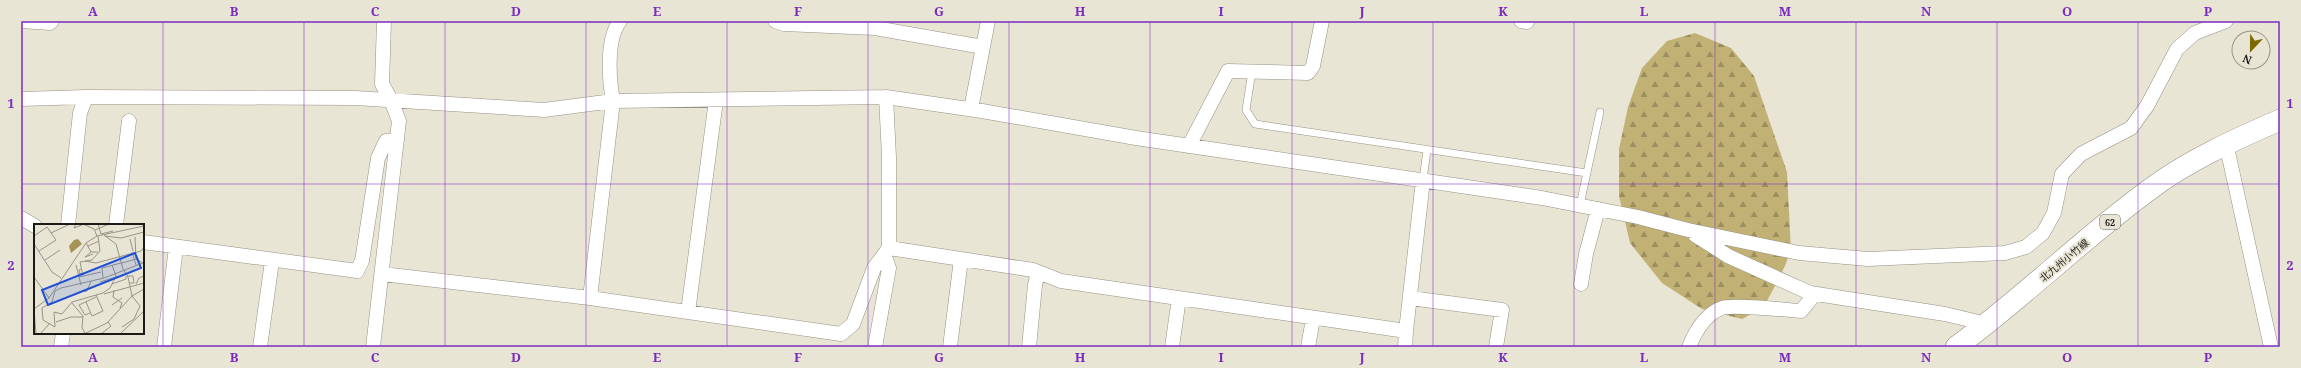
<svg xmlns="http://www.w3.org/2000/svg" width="2301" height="368" viewBox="0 0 2301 368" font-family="'Noto Serif','Noto Sans JP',serif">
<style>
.forest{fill:url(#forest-firs)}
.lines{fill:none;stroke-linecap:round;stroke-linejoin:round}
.lane-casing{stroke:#959283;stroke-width:8}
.street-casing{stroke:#959283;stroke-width:15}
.primary-casing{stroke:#959283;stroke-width:22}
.lane{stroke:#fff;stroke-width:7}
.street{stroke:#fff;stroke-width:14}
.primary{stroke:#fff;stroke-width:21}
.grid{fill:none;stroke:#7b2cbf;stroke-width:1;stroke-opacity:0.55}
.labels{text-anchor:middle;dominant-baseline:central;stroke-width:4;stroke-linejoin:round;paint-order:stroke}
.shield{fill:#e9e5d5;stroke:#59574e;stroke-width:1}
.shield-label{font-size:9px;font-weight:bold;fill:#1b1a14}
.street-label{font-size:10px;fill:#1b1a14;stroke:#e9e5d5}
.inset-road{fill:none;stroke:#979488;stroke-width:1}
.view{fill:#1d4ed8;fill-opacity:0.15;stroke:#1d4ed8;stroke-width:2}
.inset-edge{fill:none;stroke:#1b1a14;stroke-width:2}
.neatline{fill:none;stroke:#7b2cbf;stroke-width:1.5}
.grid-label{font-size:13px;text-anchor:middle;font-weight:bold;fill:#7b2cbf}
</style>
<defs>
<pattern id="forest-firs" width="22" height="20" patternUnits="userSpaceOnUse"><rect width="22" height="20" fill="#c1b175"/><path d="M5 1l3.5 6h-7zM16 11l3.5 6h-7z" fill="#9c8f5f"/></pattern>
</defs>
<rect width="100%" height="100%" fill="#e9e5d5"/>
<!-- forest -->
<path class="forest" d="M1695 33 1731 48 1754 76 1787 172 1791 251 1780 277 1763 308 1742 319 1702 309 1662 283 1630 243 1619 196V149L1628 107 1642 68 1667 41Z"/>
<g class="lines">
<defs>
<path id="lane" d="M1252 71 1246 110 1255 124 1587 173
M1423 180 1427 150
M1580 205 1600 112"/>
<path id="street" d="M21 21 50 23 52 21
M775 21 784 24 875 28 983 47
M1521 21 1527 22
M21 99 86 97 355 98 544 110 613 101 886 97 982 111 1136 138 1542 198 1638 217 1688 230 1799 253 1868 259 2005 253 2026 247 2043 233 2054 213 2062 174 2081 154 2131 128 2147 106 2177 49 2195 33 2226 21
M971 109 988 21
M2226 143 2271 347
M1189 146 1228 71 1308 73 1313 66 1322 21
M21 218 35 226
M68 225 80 113 86 97
M116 225 129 121
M1695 235 1728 256 1810 293 1945 314 1987 324
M143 242 357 271 362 261 378 158 386 141 397 140
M889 248 1033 270 1061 281 1406 331 1423 180
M382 274 590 298 841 334 853 324 874 268 889 248V157L886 97
M1581 284 1586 254 1598 209
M590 298 613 101C609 79 606 39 620 21
M1410 298 1502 310 1496 347
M688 312 716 100
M61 347 63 333
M164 347 176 247
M260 347 272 261
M373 347 399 121 391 100 382 84 384 21
M875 347 889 268 884 254
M950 347 961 259
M1029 347 1035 285 1038 272
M1172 347 1179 298
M1308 347 1313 319
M1405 347 1406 331
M1689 347C1695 332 1705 314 1722 308 1733 304 1786 310 1801 311L1815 294"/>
<path id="primary" d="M1956 347C2023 298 2082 239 2149 190 2187 161 2236 139 2280 120"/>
</defs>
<!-- lane casing -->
<use href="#lane" class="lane-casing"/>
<!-- street casing -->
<use href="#street" class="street-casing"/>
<!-- primary casing -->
<use href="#primary" class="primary-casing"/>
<!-- lane -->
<use href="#lane" class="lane"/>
<!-- street -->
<use href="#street" class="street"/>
<!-- primary -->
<use href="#primary" class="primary"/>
</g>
<!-- grid -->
<path class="grid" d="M163 21V347M304 21V347M445 21V347M586 21V347M727 21V347M868 21V347M1009 21V347M1150 21V347M1292 21V347M1433 21V347M1574 21V347M1715 21V347M1856 21V347M1997 21V347M2138 21V347M21 184H2280"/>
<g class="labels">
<!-- shield labels -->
<rect class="shield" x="2100" y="215" width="20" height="14" rx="3"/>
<g class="shield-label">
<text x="2110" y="222">62</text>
</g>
<!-- street labels -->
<g class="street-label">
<text transform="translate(2064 260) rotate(-40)">北九州小竹線</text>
</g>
</g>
<!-- overview -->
<g transform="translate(34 224)">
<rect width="110" height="110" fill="#e9e5d5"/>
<path d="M44 15 48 20 37 29 35 22 40 16Z" fill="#a39358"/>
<path class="inset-road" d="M42 0 40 4 48 1M49 0 60 5 63 12M64 0 67 10 79 7M61 6 75 0M17 9 36 0M70 11 82 20 89 45 94 53 98 72 106 82 100 95 88 103M0 12 13 3 22 16 5 27M71 12 87 14 110 8M101 13 102 35M96 15 99 27M52 19 57 28H64M0 20 18 48 27 54M54 22 65 17M57 28 51 33 59 30M98 28 102 41M11 36 26 26M51 37 62 39 107 27 110 23M88 39 102 35 109 39M42 41 45 53M47 45 45 46 46 50 52 49M49 52 46 38 58 36 66 27 64 12M93 52H99L100 59H95M0 53 15 74M69 54 68 44 87 39M66 58 92 50M78 60 92 55V52M102 60 105 54 110 52M47 61 45 53 67 48M80 66 79 73 88 79 86 84M45 68 53 67 57 57M70 70 110 59M52 78 58 92 69 87 62 71M38 79 49 92 48 104 51 109M78 81 88 74M8 84 9 96 21 103 20 88 28 90 38 78 69 69 76 64 82 52 78 41M8 84 18 78 21 67 27 64 70 54 109 39M0 85 15 74 52 19 63 12 110 2M0 85 2 110M56 89 51 91 45 81 62 73M22 98 37 93H49M6 110 16 99M50 110 73 99 98 72 110 65M67 110 77 102 74 98M86 110 110 87"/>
<path class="view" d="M101 29 107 44 14 81 8 66Z"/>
<rect width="110" height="110" class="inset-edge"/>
</g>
<!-- border -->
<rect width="2301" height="368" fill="none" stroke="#e9e5d5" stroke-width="44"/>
<!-- north arrow -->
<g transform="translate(2251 50) rotate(202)"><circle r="19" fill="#e9e5d5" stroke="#979488"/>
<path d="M0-3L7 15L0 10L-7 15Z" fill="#7e6800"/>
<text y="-6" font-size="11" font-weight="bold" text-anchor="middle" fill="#1b1a14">N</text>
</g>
<rect x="22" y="22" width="2257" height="324" class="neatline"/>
<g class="grid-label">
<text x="93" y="16">A</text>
<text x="234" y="16">B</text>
<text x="375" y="16">C</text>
<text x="516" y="16">D</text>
<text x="657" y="16">E</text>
<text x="798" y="16">F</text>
<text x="939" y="16">G</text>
<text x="1080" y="16">H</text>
<text x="1221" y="16">I</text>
<text x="1362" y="16">J</text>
<text x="1503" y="16">K</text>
<text x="1644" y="16">L</text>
<text x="1785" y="16">M</text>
<text x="1926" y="16">N</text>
<text x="2067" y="16">O</text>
<text x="2208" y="16">P</text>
<text x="11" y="108">1</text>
<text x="2290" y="108">1</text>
<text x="11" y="270">2</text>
<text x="2290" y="270">2</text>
<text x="93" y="362">A</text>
<text x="234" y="362">B</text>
<text x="375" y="362">C</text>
<text x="516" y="362">D</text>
<text x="657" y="362">E</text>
<text x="798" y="362">F</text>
<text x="939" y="362">G</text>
<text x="1080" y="362">H</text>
<text x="1221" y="362">I</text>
<text x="1362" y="362">J</text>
<text x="1503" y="362">K</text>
<text x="1644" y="362">L</text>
<text x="1785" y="362">M</text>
<text x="1926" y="362">N</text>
<text x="2067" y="362">O</text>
<text x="2208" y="362">P</text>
</g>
</svg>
